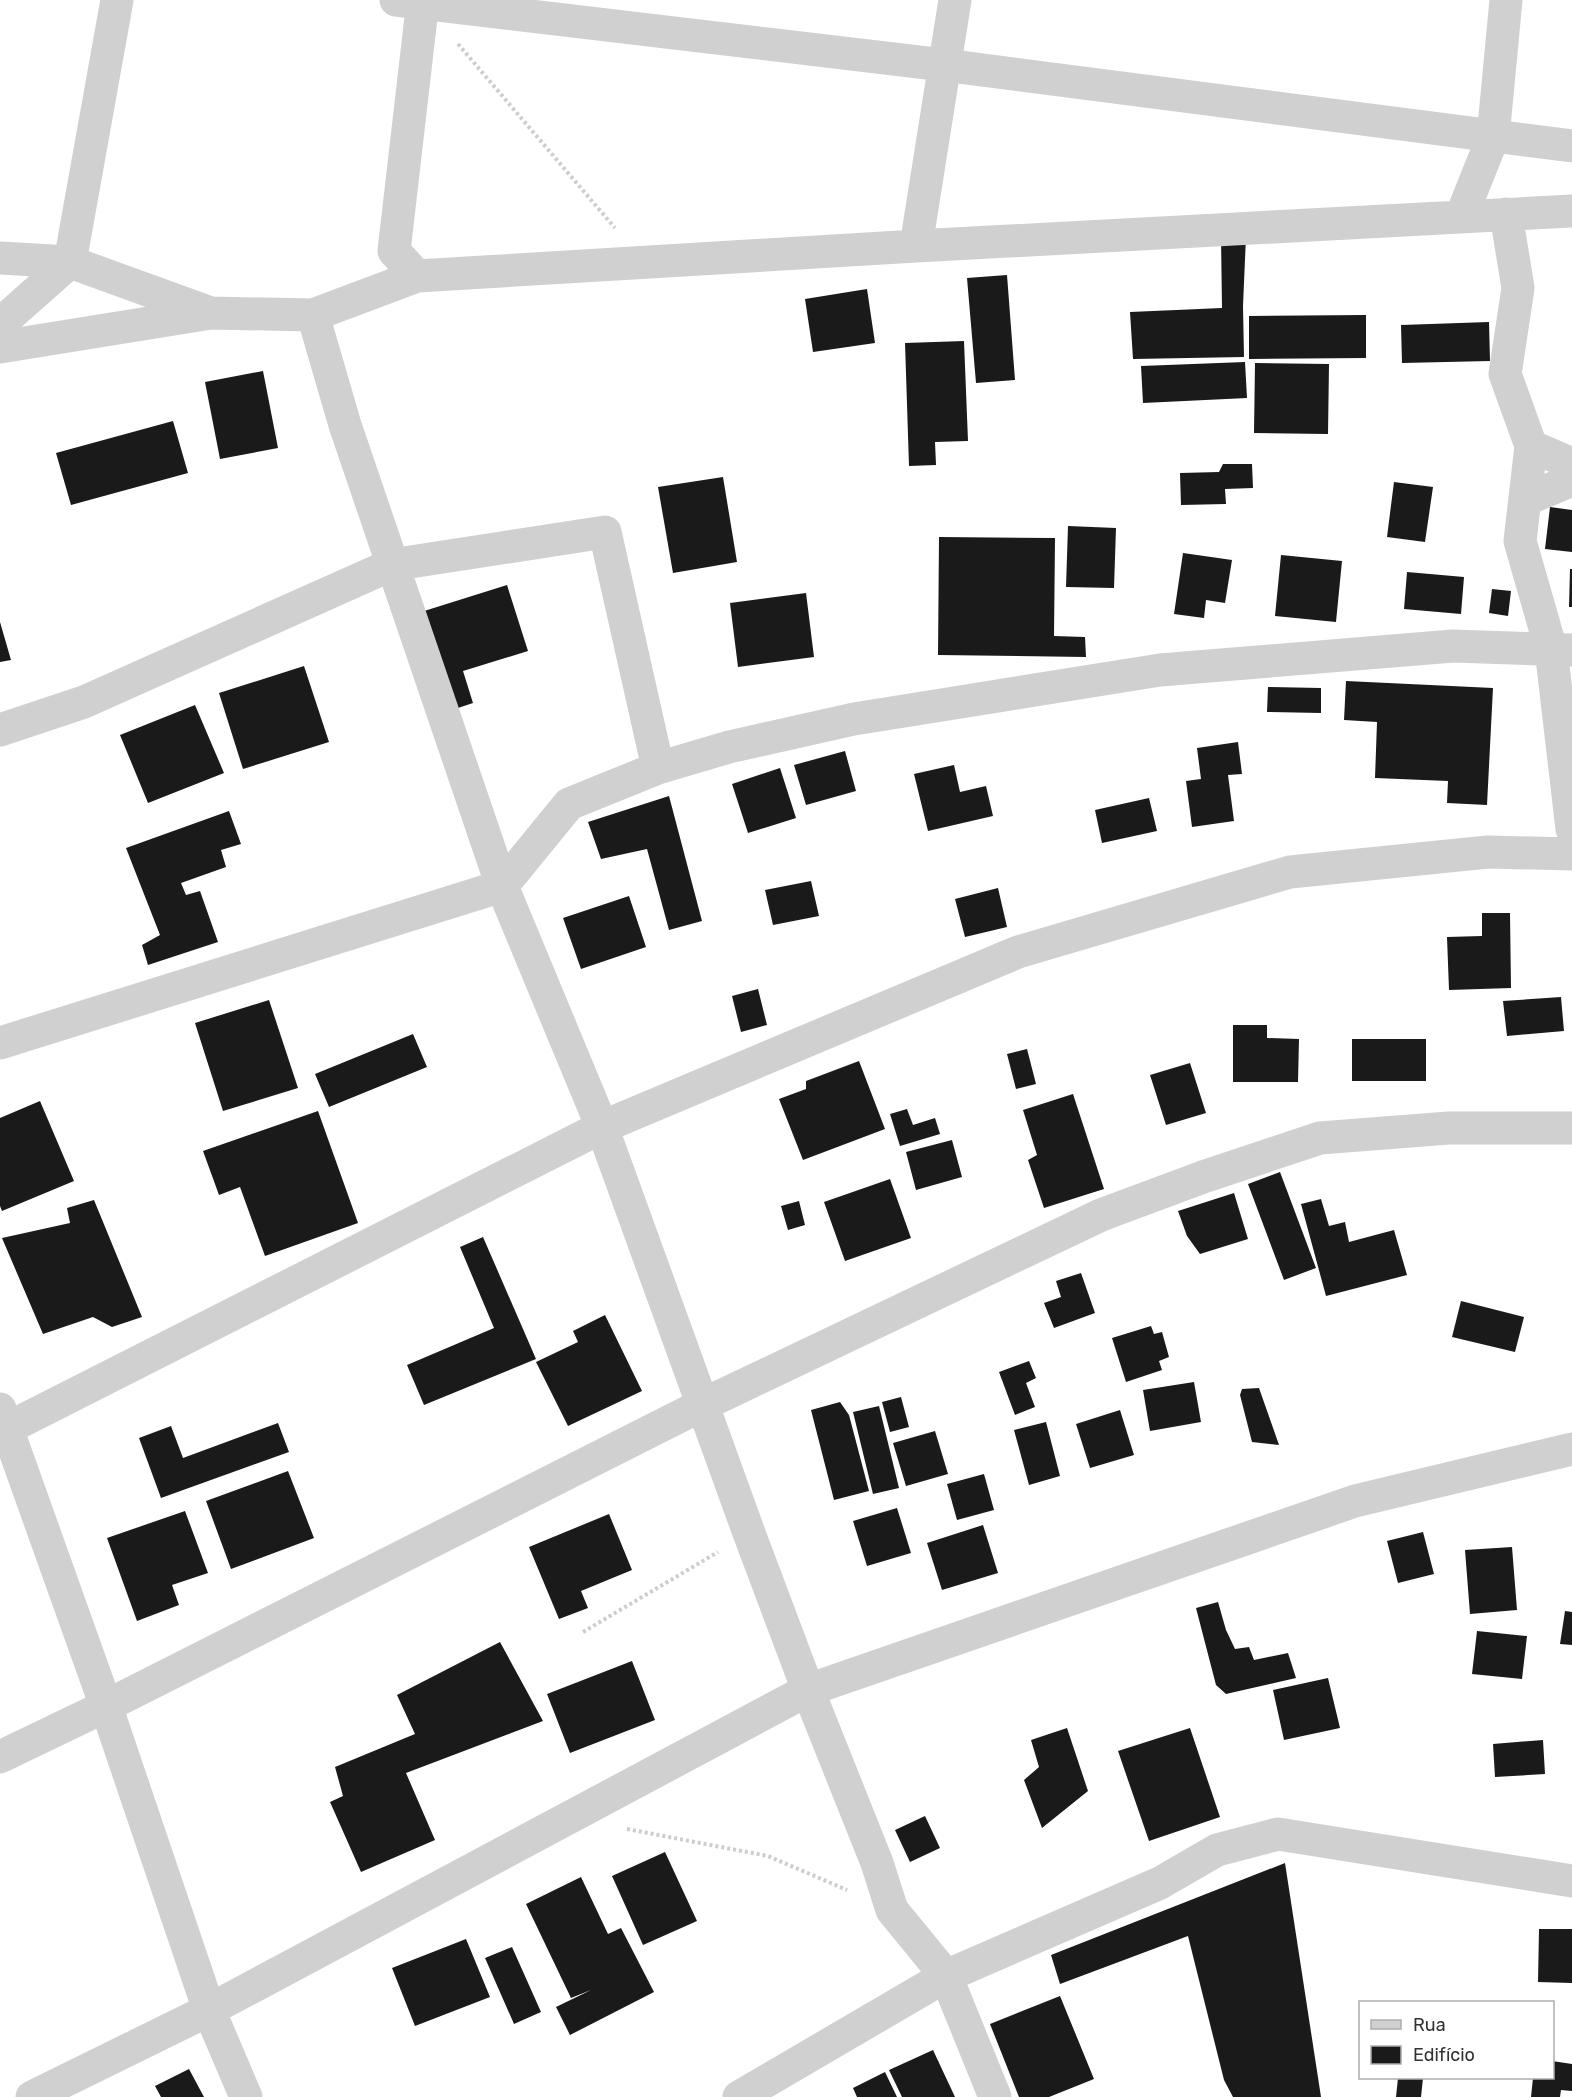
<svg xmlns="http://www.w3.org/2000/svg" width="1572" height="2097" viewBox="0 0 1572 2097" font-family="Rubik,sans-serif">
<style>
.building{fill:#1a1a1a}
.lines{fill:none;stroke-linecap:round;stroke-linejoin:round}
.path{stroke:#cdcdcd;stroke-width:4;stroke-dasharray:3 3;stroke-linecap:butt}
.street{stroke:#d0d0d0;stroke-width:33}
</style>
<rect width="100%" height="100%" fill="#fff"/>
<!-- building -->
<path class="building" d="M1246 236 1243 306 1244 357 1133 359 1130 312 1222 308 1221 237Z
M1007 275 1015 380 976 383 967 278Z
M867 289 875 343 813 352 805 299Z
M1366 315V358L1249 359V316Z
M1489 322 1490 361 1402 363 1401 325Z
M964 341 968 441 935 442 936 465 909 466 905 343Z
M1245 362 1247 398 1143 403 1141 366Z
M1255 363 1329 364 1328 434 1254 433Z
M263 371 278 448 220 459 205 382Z
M173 421 188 473 71 505 56 453Z
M1223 464H1252L1253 488 1225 489 1226 504 1181 505 1180 473 1219 472Z
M723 477 737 562 673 573 658 487Z
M1394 482 1433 487 1425 542 1387 537Z
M1550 507 1572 510V552L1545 549Z
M1068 526 1116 528 1114 588 1066 587Z
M939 537 1055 538 1054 636 1085 637 1086 657 938 655Z
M1183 553 1232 560 1225 603 1206 600 1204 618 1174 614Z
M1281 555 1342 561 1336 622 1275 616Z
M1570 569H1572V607H1569Z
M1407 572 1464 577 1461 614 1404 609Z
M507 585 528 651 463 671 473 703 452 710 421 612Z
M1492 589 1511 591 1508 616 1489 613Z
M806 593 814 657 738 667 730 603Z
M0 622 11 660 0 662Z
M304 666 329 742 243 769 219 693Z
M1346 681 1493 688 1487 805 1447 803 1448 781 1375 778 1377 722 1344 720Z
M1268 687 1321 688V713L1267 712Z
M195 705 224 773 148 803 120 735Z
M1238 742 1242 774 1228 775 1234 821 1192 827 1186 781 1201 779 1197 748Z
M845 751 856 791 806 805 794 765Z
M954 765 960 792 986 786 993 816 928 831 914 774Z
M780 768 796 818 748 833 732 784Z
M669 796 702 921 669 930 647 849 601 859 588 822Z
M1149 798 1157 831 1102 843 1095 810Z
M229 811 241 844 221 850 226 867 181 883 186 895 200 891 218 942 148 965 142 945 160 935 126 848Z
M811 881 819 916 773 925 765 890Z
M998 888 1007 927 965 937 955 899Z
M629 896 646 947 581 969 563 918Z
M1482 913H1510L1511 988 1449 990 1447 937 1482 936Z
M758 989 767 1025 741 1032 732 996Z
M1561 997 1564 1031 1507 1036 1503 1001Z
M269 1000 298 1088 223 1111 195 1023Z
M1233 1025H1267V1038L1299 1039 1298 1082H1233Z
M413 1034 427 1067 329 1107 315 1074Z
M1352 1039H1426V1081H1352Z
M1027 1049 1036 1084 1016 1089 1007 1054Z
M859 1061 885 1129 803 1160 779 1099 806 1089V1081Z
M1190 1063 1206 1113 1166 1125 1150 1075Z
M1073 1094 1104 1189 1044 1208 1028 1160 1037 1155 1023 1110Z
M40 1101 74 1181 2 1211 0 1206V1118Z
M907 1109 913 1125 935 1118 940 1134 900 1146 890 1114Z
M318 1111 358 1223 265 1256 240 1187 219 1195 203 1151Z
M952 1140 962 1177 916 1190 906 1152Z
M1280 1172 1316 1268 1284 1280 1248 1184Z
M890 1179 911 1238 845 1261 824 1202Z
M1234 1193 1248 1239 1200 1254 1187 1236 1178 1211Z
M1321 1199 1329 1226 1345 1222 1349 1242 1394 1230 1407 1275 1326 1296 1301 1204Z
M94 1200 142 1317 112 1327 93 1317 43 1334 2 1238 70 1223 67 1208Z
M799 1201 805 1225 788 1230 781 1206Z
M483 1237 536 1359 424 1405 407 1365 494 1328 460 1247Z
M1081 1273 1095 1313 1054 1328 1044 1303 1061 1297 1056 1281Z
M1461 1301 1524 1317 1515 1352 1452 1337Z
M605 1315 642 1391 568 1426 536 1362 578 1342 573 1331Z
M1151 1326 1154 1334 1162 1332 1169 1357 1159 1361 1162 1370 1126 1382 1112 1338Z
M1029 1361 1036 1378 1026 1383 1035 1407 1015 1415 999 1372Z
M1194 1382 1201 1422 1150 1431 1143 1390Z
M1259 1388 1279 1445 1252 1442 1240 1395 1242 1389Z
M901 1397 909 1427 890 1432 882 1402Z
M840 1402 849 1415 869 1491 834 1500 811 1410Z
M879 1406 899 1488 873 1494 853 1412Z
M1120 1410 1134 1455 1090 1468 1076 1424Z
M1046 1422 1060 1476 1029 1485 1014 1430Z
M278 1423 289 1452 161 1498 139 1438 171 1426 183 1458Z
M935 1431 948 1474 906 1486 893 1443Z
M288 1471 314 1538 231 1569 206 1501Z
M984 1474 994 1510 957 1520 947 1484Z
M897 1508 911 1553 867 1566 853 1521Z
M185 1511 208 1573 172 1585 179 1605 137 1621 107 1538Z
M609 1514 632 1570 581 1591 588 1608 559 1619 529 1547Z
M983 1525 998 1573 942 1590 927 1543Z
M1423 1532 1434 1574 1398 1583 1387 1541Z
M1512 1547 1517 1610 1470 1614 1465 1550Z
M1218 1602 1226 1630 1235 1649 1249 1647 1254 1660 1288 1653 1296 1678 1226 1694 1216 1685 1196 1608Z
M1565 1611 1572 1612V1645L1560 1644Z
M1477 1631 1527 1636 1522 1679 1472 1674Z
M500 1642 543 1721 406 1773 435 1840 361 1872 330 1802 343 1796 335 1767 415 1734 397 1695Z
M632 1661 655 1720 570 1753 547 1694Z
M1328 1678 1340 1728 1284 1740 1273 1690Z
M1067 1728 1088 1791 1042 1828 1024 1780 1039 1767 1031 1740Z
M1190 1728 1220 1817 1149 1841 1118 1751Z
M1543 1740 1545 1774 1495 1777 1493 1744Z
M925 1816 940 1848 910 1862 895 1830Z
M665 1852 697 1921 643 1945 612 1876Z
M1285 1863 1321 2097H1233L1224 2080 1188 1936 1060 1984 1051 1955Z
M581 1877 608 1934 621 1928 654 1992 570 2035 556 2007 591 1990 571 1998 526 1904Z
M1539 1929H1572V1983L1538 1982Z
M466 1939 490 1997 415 2026 392 1968Z
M512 1947 541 2012 514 2024 485 1958Z
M1060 1996 1094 2079 1049 2097H1019L990 2024Z
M933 2050 955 2097H902L889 2070Z
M1552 2061 1572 2064V2091L1561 2090 1560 2097H1531L1533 2078H1552Z
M189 2069 204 2097H161L155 2086Z
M885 2072 897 2097H857L853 2088Z
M1398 2078H1423L1421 2097H1396Z"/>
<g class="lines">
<!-- path -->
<path class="path" d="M458 44 615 228
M583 1632 718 1552
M627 1829 768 1856 847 1890"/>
<!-- street -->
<path class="street" d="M396 0 944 65 1572 146
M1506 214 1518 288 1505 374 1531 446 1520 541 1551 649 1572 829
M1461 217 1493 137 1506 0
M916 246 955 0
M0 258 70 262 208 312
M417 276 394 251 423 0
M313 315 345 425 502 886 602 1127 749 1533 808 1690 877 1863 892 1910 946 1976 995 2097
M0 324 70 262 117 0
M0 347 211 313 313 315 417 276 916 246 1572 211
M1531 446 1572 464
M1525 500 1572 480
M0 730 84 702 391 565 605 532 658 768
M0 1043 502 886 569 804 658 768 729 747 854 719 1160 670 1453 646 1572 650
M0 1409 106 1706 209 2010 246 2097
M0 1432 602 1127 1018 952 1290 872 1488 852 1572 854
M0 1757 106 1706 702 1405 1101 1215 1203 1177 1320 1138 1449 1128H1572
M32 2097 209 2010 808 1690 1355 1501 1572 1449
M739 2097 946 1976 1160 1883 1217 1850 1278 1834 1572 1881"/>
</g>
<!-- legend -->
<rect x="1359" y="2001" width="195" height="78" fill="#ffffff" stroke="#adadad" stroke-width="1.5"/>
<rect x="1371" y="2020" width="30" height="9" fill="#d0d0d0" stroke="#adadad" stroke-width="1.5"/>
<text x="1413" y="2031" font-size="18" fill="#333333">Rua</text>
<rect x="1371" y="2046" width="30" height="18" fill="#1a1a1a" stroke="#adadad" stroke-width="1.5"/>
<text x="1413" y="2061" font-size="18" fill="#333333">Edifício</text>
</svg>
